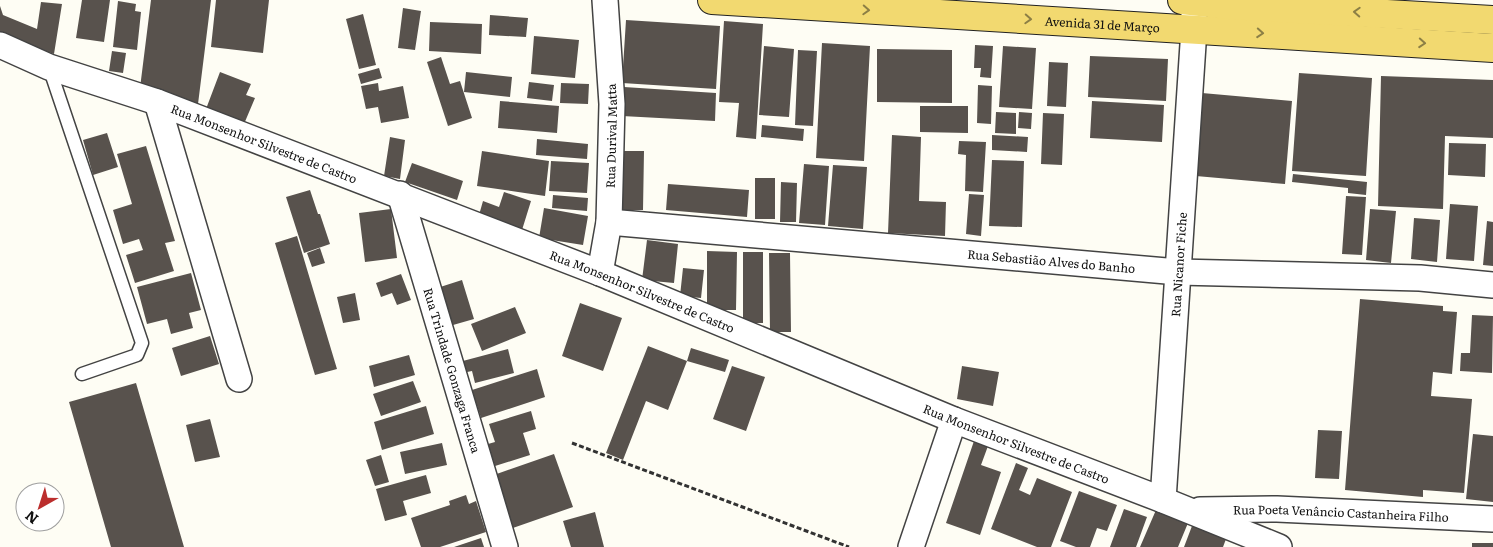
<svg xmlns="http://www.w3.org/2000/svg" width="1493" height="547" viewBox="0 0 1493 547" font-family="Literata,serif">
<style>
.building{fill:#58524d}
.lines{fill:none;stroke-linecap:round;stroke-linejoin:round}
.service-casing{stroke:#434343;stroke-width:15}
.minor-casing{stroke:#434343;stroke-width:28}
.primary-casing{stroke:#212121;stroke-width:30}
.path{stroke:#323232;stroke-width:3;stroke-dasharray:5 2.5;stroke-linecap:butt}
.service{stroke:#fff;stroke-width:12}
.minor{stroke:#fff;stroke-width:25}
.primary{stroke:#f2d970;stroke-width:28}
.oneway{stroke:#8c7f45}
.labels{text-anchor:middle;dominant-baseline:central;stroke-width:5;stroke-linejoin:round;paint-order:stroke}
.street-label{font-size:12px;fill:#101010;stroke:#fff}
</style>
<rect width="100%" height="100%" fill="#fefdf4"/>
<!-- building -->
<path class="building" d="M82 0H110L104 42 76 38Z
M151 0H211L198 104 139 96Z
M216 0H269L263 53 211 47Z
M118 1 136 4 135 11 141 12 137 50 113 47Z
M41 2 62 4 54 54 0 35V6L3 15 37 29Z
M403 8 421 11 415 50 398 48Z
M363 14 376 65 359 69 346 19Z
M490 15 528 18 526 37 489 35Z
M626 20 720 26 716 89 622 83Z
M724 21 763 24 756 139 736 137 739 103 719 102Z
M430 22 482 24 481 54 429 51Z
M534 36 579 40 575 78 531 74Z
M822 43 870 46 864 161 816 158Z
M975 45 993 46 991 78 980 77 981 68H974Z
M764 46 794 49 789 117 759 115Z
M1003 46 1036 48 1032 109 999 107Z
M877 49 952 50V103L877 102Z
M798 50 817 51 813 126 795 125Z
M112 51 126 53 123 73 109 71Z
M1090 56 1168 59 1166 101 1088 97Z
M441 57 450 84 460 81 472 118 448 126 427 62Z
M1049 62 1068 63 1066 107 1047 106Z
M379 68 382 78 361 84 358 74Z
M220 72 251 84 246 95 255 98 244 124 206 109Z
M466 72 512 77 510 97 464 92Z
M1299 73 1372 78 1366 176 1292 171Z
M1381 76 1493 80V138L1445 136 1443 209 1378 206Z
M529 82 554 85 552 101 527 98Z
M378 83 379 91 403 86 409 118 381 123 378 107 366 109 361 86Z
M561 83 589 84 588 104 560 103Z
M978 85 992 86 991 124 977 123Z
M624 87 716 93 715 121 622 116Z
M1202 93 1292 101 1285 184 1196 176Z
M500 101 559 106 557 133 498 128Z
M1092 101 1164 105 1162 142 1090 138Z
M920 106H968V133L920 132Z
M996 112 1016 113V134L995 133Z
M1019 112 1032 113 1031 129 1018 128Z
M1043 113 1064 114 1062 165 1041 164Z
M762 125 804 129 803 141 761 137Z
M107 133 118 167 93 175 83 140Z
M892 135 921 137 919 201 946 202 945 236 888 233Z
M992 135 1028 137 1027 152 992 150Z
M390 137 405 140 400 179 384 176Z
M537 139 588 144 587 159 536 155Z
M959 141 986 142 983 192 965 191 966 155 958 154Z
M1449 143 1486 144 1485 177 1448 175Z
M146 146 175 241 165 243 174 271 135 283 126 255 143 250 139 239 123 244 113 210 132 204 117 154Z
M482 151 549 161 545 196 477 186Z
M621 151H644L643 210H620Z
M992 160 1024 161 1022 227 989 226Z
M551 161 589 163 587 193 549 191Z
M412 163 463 181 457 200 405 182Z
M804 164 829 166 825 225 799 223Z
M833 165 867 167 863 229 828 226Z
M1293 174 1367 182 1366 195 1348 193V188L1292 182Z
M755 178H775V219H755Z
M781 182 797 183 796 222H780Z
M668 184 749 190 747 217 666 210Z
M310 190 318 214H320L330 244 304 253 286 197Z
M504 192 531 201 522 230 479 215 483 201 499 207Z
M969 194 984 195 981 236 966 234Z
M553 195 588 198 587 211 552 208Z
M1346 196 1366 197 1362 255 1342 254Z
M1450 204 1478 206 1474 261 1446 259Z
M544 208 588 216 583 245 539 238Z
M391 209 397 258 365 262 359 213Z
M1370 209 1396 211 1391 263 1366 260Z
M1414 218 1440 220 1437 262 1411 259Z
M1487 221 1493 222V266L1483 265Z
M297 236 337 369 315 375 275 243Z
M647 240 678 244 674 283 642 280Z
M320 248 325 263 312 267 307 253Z
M707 251 737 252 736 310H707Z
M743 252H763V323H743Z
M769 253H790L791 332H770Z
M683 268 704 270 701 298 680 296Z
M191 273 201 310 189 313 193 328 171 334 167 319 147 324 137 287Z
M401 274 411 300 397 305 392 293 381 297 376 283Z
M462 280 474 319 446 327 434 289Z
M355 293 360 320 343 323 337 297Z
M1360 299 1443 306V311L1457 312 1452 374 1433 372 1431 396 1472 399 1464 493 1423 490V497L1345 490Z
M580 303 622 318 603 371 562 356Z
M515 307 526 333 482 351 471 324Z
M1472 315 1493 316 1492 373 1460 371 1461 353H1470Z
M210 336 219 364 181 376 172 348Z
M648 346 687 361 668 410 646 401 623 460 606 453Z
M691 348 729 360 725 372 687 361Z
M508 349 514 373 475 383 472 371 462 373 459 362Z
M409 355 415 375 374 387 369 366Z
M732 366 765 377 746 431 713 419Z
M962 366 999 372 993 406 957 399Z
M537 369 545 397 481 418 472 390Z
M413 381 421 402 381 416 373 394Z
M136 383 184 547H111L69 402Z
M426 406 434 434 382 450 374 422Z
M531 411 536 429 523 433 530 455 495 466 488 444 495 442 489 424Z
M210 419 220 457 195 462 186 425Z
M1318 430 1342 431 1339 479 1315 478Z
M1473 434 1493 436V502L1466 499Z
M974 441 988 446 981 465 1001 472 980 535 946 523Z
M442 443 447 465 405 474 400 452Z
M554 454 573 507 510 529 491 476Z
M381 455 389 482 375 486 366 460Z
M1016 463 1028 468 1019 490 1030 495 1037 478 1072 492 1051 547H1037L991 529Z
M426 475 431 493 403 501 407 515 385 521 376 489Z
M1079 491 1117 505 1107 531 1097 528 1090 547H1076L1060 541Z
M466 495 469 504 476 501 486 532 440 547H421L411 518 450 505 449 501Z
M1124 509 1147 517 1136 547H1110Z
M1156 510 1188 523 1178 547H1140Z
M595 512 604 547H571L563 521Z
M1192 526 1226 539 1223 547H1184Z
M481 538 484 547H454Z
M1472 543H1493V547H1472Z"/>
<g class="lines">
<defs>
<path id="service" d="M49 67 142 343 137 355 82 374"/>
<g id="minor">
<path id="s1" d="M0 45 49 67 157 102 600 273 954 420 1163 500 1279 547"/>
<path d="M157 102 239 379"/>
<path id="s2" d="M400 194 505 547"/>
<path id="s3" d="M609 222 1178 272 1420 278 1493 285"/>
<path id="s4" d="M600 273 609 222 612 104 605 0"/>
<path id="s5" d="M1163 500 1194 29V8"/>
<path id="s6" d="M1200 510 1277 509 1493 519"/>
<path d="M911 547 954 420"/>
</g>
<g id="primary">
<path id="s7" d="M712 0 1493 48"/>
<path d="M1182 0 1228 5 1493 20"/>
</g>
</defs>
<!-- service casing -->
<use href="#service" class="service-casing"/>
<!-- minor casing -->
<use href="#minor" class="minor-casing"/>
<!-- primary casing -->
<use href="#primary" class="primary-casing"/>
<!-- path -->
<path class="path" d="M572 443 849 547"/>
<!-- service -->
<use href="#service" class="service"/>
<!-- minor -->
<use href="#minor" class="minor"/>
<!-- primary -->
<use href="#primary" class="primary"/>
</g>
<!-- one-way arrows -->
<defs><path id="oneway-chevron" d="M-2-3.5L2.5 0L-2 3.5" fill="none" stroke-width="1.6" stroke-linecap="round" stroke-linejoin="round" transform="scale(1.25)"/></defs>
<g class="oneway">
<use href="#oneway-chevron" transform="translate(866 10) rotate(3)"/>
<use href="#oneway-chevron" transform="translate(1357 12) rotate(-177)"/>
<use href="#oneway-chevron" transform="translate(1028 19) rotate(3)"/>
<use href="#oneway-chevron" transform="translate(1260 33) rotate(4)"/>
<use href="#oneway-chevron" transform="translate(1422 43) rotate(4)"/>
</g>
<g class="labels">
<!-- street labels -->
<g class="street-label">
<text stroke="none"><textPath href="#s7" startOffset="391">Avenida 31 de Março</textPath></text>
<text stroke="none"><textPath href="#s4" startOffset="138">Rua Durival Matta</textPath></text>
<text stroke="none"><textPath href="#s1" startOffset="282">Rua Monsenhor Silvestre de Castro</textPath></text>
<text stroke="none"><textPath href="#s3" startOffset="444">Rua Sebastião Alves do Banho</textPath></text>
<text stroke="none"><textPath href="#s5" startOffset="236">Rua Nicanor Fiche</textPath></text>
<text stroke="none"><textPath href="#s1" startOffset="688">Rua Monsenhor Silvestre de Castro</textPath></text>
<text stroke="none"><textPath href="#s2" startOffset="184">Rua Trindade Gonzaga Franca</textPath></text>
<text stroke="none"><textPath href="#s1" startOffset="1092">Rua Monsenhor Silvestre de Castro</textPath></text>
<text stroke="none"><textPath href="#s6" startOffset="141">Rua Poeta Venâncio Castanheira Filho</textPath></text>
</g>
</g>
<!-- north arrow -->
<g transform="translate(40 507) rotate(219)"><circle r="24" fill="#ffffff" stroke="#9f9f9f"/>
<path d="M0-4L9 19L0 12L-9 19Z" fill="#bb2e2d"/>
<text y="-8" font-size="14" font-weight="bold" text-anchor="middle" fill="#101010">N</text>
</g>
</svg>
